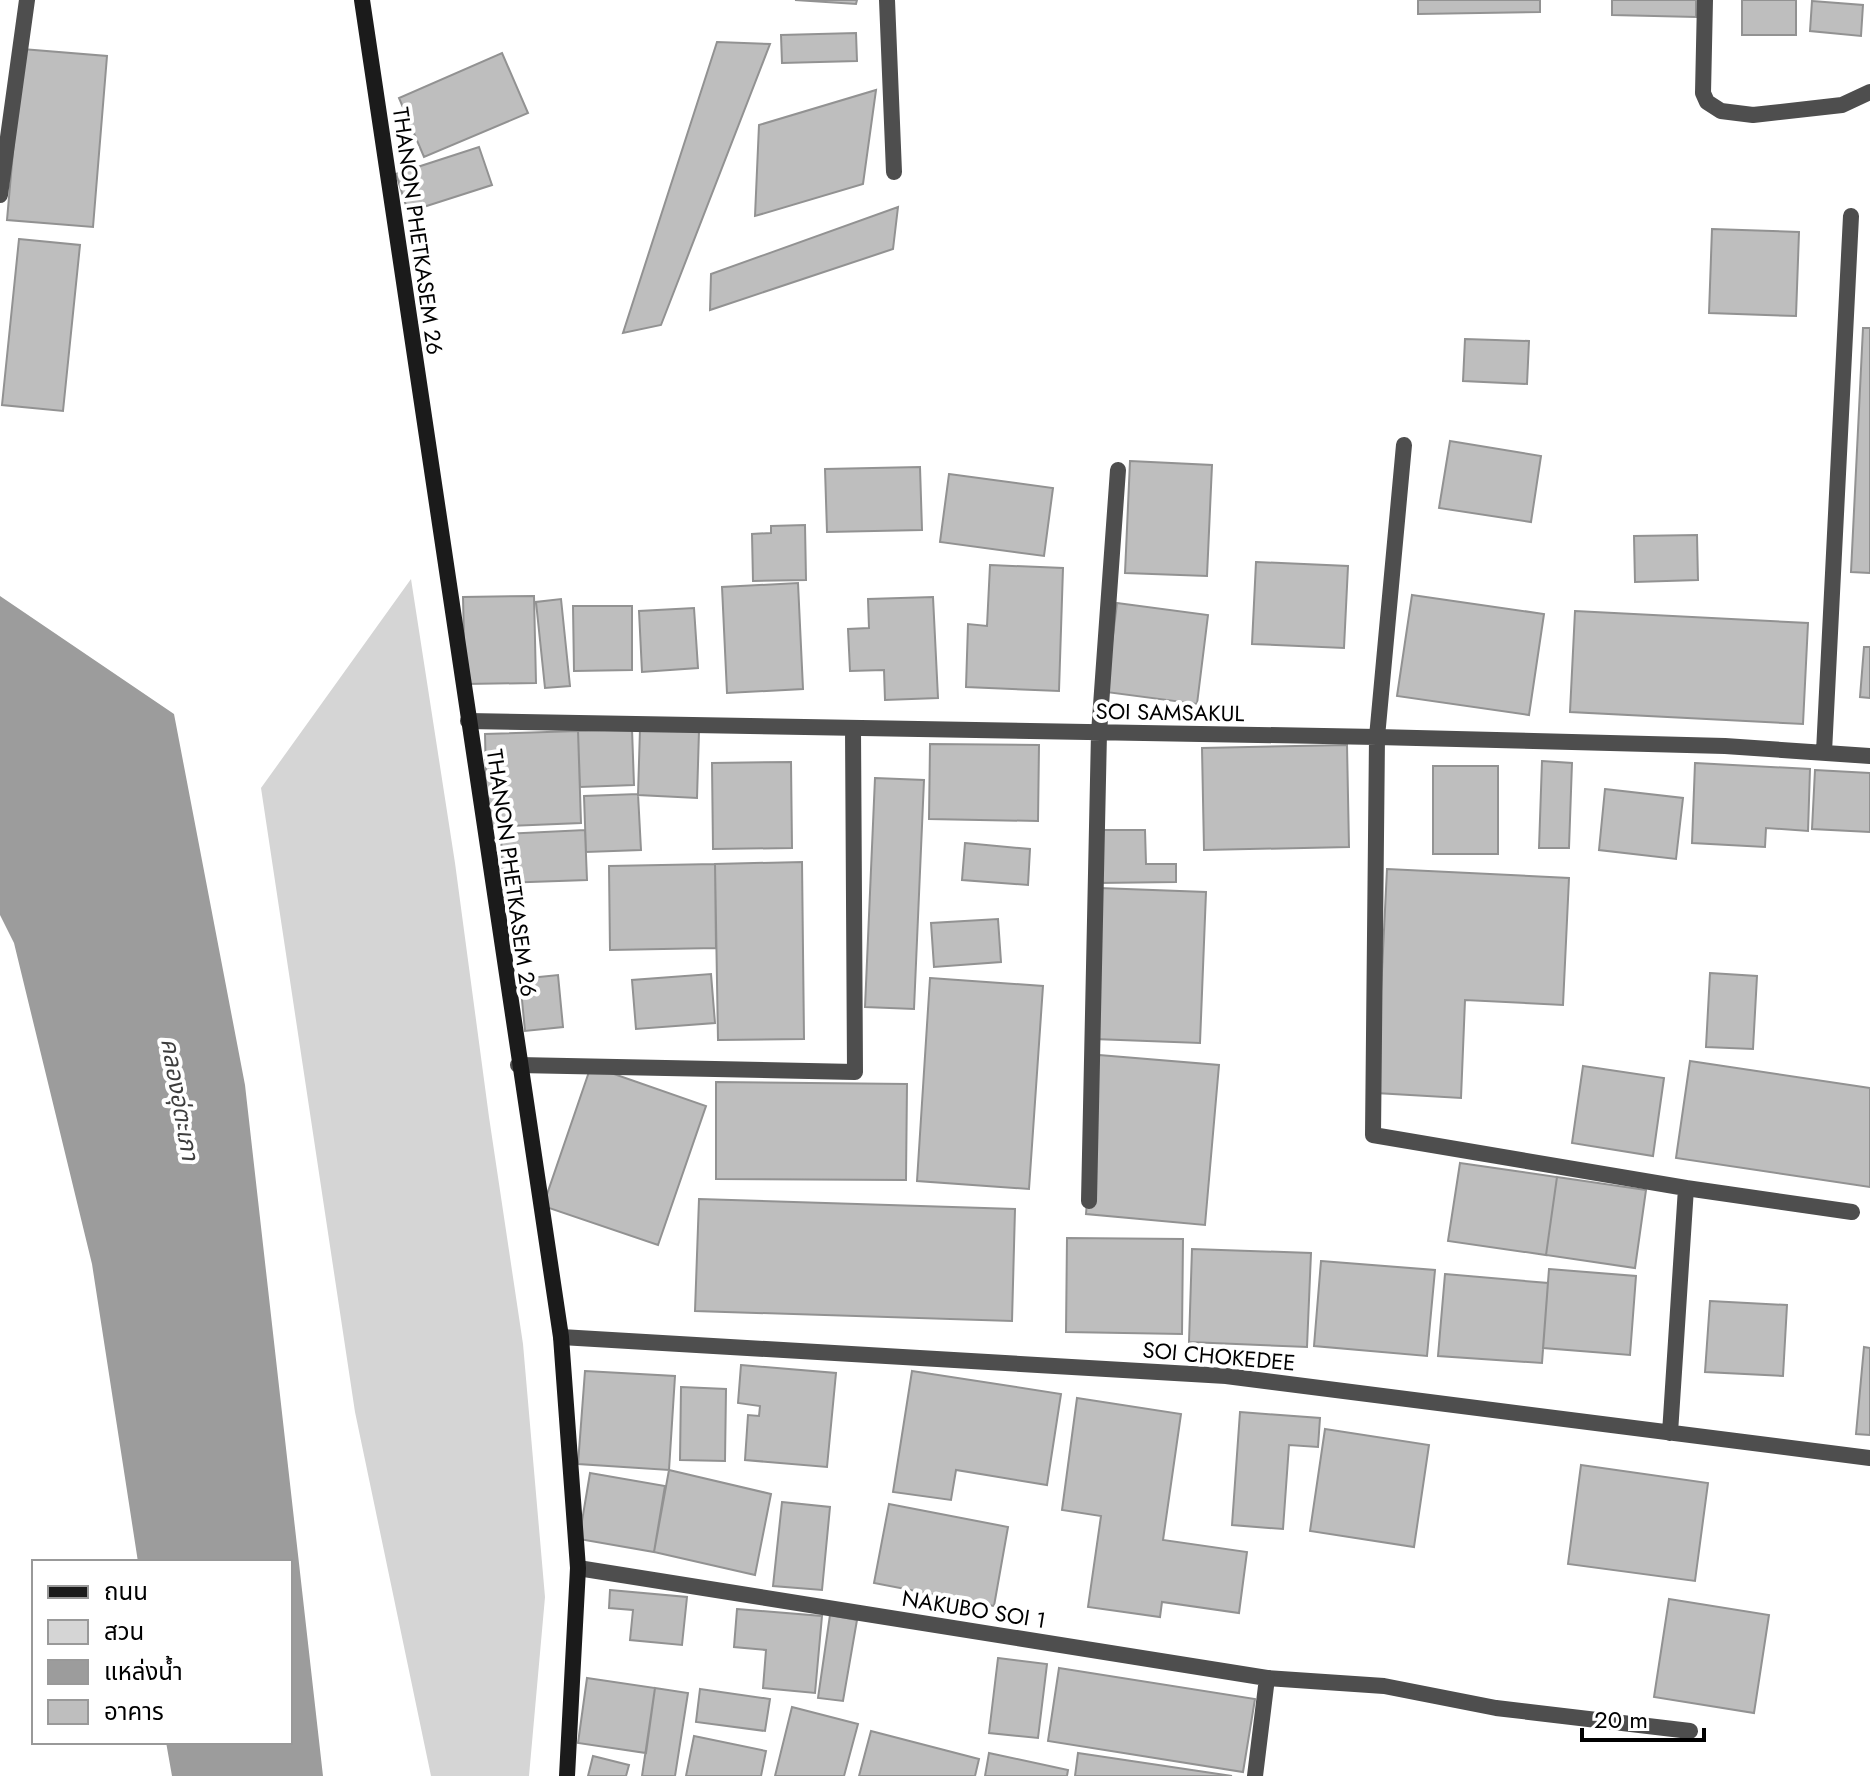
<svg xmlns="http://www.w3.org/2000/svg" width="1870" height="1776" viewBox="0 0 1870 1776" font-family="Jost,'Noto Sans Thai',sans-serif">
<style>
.green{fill:#d5d5d5}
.water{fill:#9c9c9c}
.building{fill:#bebebe;stroke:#929292;stroke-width:2}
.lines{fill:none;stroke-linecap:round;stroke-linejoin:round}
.lane{stroke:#4e4e4e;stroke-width:16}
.street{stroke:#4e4e4e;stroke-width:16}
.secondary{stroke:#1b1b1b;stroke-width:16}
.labels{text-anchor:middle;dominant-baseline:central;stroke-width:8;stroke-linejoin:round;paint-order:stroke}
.street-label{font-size:22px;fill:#000;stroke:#fff}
.water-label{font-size:24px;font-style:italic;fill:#3d3d3d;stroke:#fff}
</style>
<rect width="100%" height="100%" fill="#fff"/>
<!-- green -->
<path class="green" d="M411 579 455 863 489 1117 523 1344 545 1597 529 1776H431L355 1412 261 788Z"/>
<!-- water -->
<path class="water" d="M0 596 174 714 245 1085 323 1776H172L166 1742H290V1562H138L92 1264 14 943 0 915Z"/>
<!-- building -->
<path class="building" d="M795 0H857L856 4Z
M1418 0H1540V12L1418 14Z
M1612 0H1696V17L1612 15Z
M1742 0H1796V35H1742Z
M1812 1 1863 5 1861 36 1810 31Z
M856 33 857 61 782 63 781 35Z
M717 42 770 44 661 325 623 333Z
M22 49 107 56 93 227 7 220Z
M502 53 528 113 424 157 399 98Z
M876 90 863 184 755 216 759 125Z
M479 147 492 185 408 212 396 174Z
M898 207 893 249 710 310 711 274Z
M1712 229 1799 232 1796 316 1709 313Z
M19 239 80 245 63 411 2 405Z
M1863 328H1870V573L1851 572Z
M1465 339 1529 341 1527 384 1463 381Z
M1450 441 1541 456 1531 522 1439 508Z
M1130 461 1212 465 1207 576 1125 573Z
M920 467 922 530 827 532 825 469Z
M949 474 1053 488 1044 556 940 542Z
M805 525 806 580 753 581 752 534 771 533V526Z
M1697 535 1698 580 1635 582 1634 536Z
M1256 562 1348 566 1344 648 1252 644Z
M990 565 1063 568 1059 691 966 687 968 624 987 626Z
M798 583 803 689 727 693 722 587Z
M1412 595 1544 614 1529 715 1397 696Z
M534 596 536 683 465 684 463 597Z
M933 597 938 698 885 700 884 670 850 671 848 629 869 628 868 599Z
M561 599 570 686 545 688 536 602Z
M1117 603 1208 615 1197 704 1106 692Z
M573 606H632V670L574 671Z
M694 608 698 668 642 672 639 611Z
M1575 611 1808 623 1803 724 1570 712Z
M1864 647H1870V698L1860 697Z
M632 729 634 785 580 787 578 731Z
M640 729 699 731 697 798 638 795Z
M578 731 581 823 487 827 485 734Z
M930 744 1039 745 1038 821 929 819Z
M1347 745 1349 847 1204 850 1202 748Z
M1542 761 1572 763 1569 848H1539Z
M791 762 792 848 713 849 712 763Z
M1695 763 1810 769 1808 831 1766 828 1765 847 1692 843Z
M1433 766H1498V854H1433Z
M1815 770 1870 773V832L1812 829Z
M875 778 924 780 914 1009 865 1007Z
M1605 789 1683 798 1676 859 1599 850Z
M638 794 641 850 586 852 584 796Z
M585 830 587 880 503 883 501 834Z
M1097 830H1145L1146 864H1176V882L1098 883Z
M965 843 1030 849 1028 885 962 880Z
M802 862 804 1039 718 1040 715 864Z
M715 864 716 948 610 950 609 866Z
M1387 869 1569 878 1563 1005 1465 1000 1461 1098 1376 1093Z
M1099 888 1206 892 1200 1043 1094 1039Z
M998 919 1001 962 934 967 931 923Z
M1710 973 1757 976 1753 1049 1706 1047Z
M711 974 715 1023 636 1029 632 980Z
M558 975 563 1027 525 1031 520 979Z
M930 978 1043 986 1029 1189 917 1181Z
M1099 1055 1219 1065 1205 1225 1086 1214Z
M1690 1061 1870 1088V1187L1676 1158Z
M591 1066 706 1106 658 1245 543 1206Z
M1583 1066 1664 1078 1653 1156 1572 1143Z
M716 1082 907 1084 906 1180 716 1179Z
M1460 1163 1557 1177 1546 1255 1448 1241Z
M1557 1177 1646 1190 1635 1268 1546 1255Z
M699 1199 1015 1209 1012 1321 695 1311Z
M1067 1238 1183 1239 1182 1334 1066 1332Z
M1192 1249 1311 1253 1307 1347 1189 1342Z
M1321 1261 1435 1270 1427 1356 1314 1346Z
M1549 1269 1636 1276 1630 1355 1543 1348Z
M1445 1274 1548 1283 1542 1363 1438 1356Z
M1710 1301 1787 1305 1783 1376 1705 1372Z
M1864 1347 1870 1348V1435L1856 1434Z
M741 1365 836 1373 827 1467 745 1460 748 1415 759 1416 760 1406 738 1403Z
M585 1371 675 1376 669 1470 578 1464Z
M912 1371 1061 1394 1047 1485 956 1470 951 1500 893 1492Z
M681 1387 726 1389 725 1461 680 1460Z
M1077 1398 1181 1414 1163 1540 1247 1552 1239 1613 1162 1602 1160 1617 1088 1607 1101 1516 1062 1510Z
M1240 1412 1320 1418 1318 1447 1289 1445 1283 1529 1232 1525Z
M1325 1429 1429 1445 1414 1547 1310 1531Z
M1581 1465 1708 1483 1695 1581 1568 1564Z
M669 1470 771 1494 755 1575 654 1552Z
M590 1473 665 1486 654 1552 579 1539Z
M782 1502 830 1507 822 1590 773 1586Z
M889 1504 1008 1527 994 1606 874 1583Z
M610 1590 687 1597 682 1645 630 1640 633 1610 609 1608Z
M1669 1599 1769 1615 1754 1713 1654 1697Z
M737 1609 822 1616 815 1693 763 1688 766 1650 734 1647Z
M830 1615 857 1620 843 1701 818 1698Z
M998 1658 1047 1664 1038 1738 989 1733Z
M1059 1668 1255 1699 1243 1772 1048 1741Z
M587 1678 655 1688 646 1753 578 1743Z
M655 1688 688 1693 675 1776H642Z
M700 1689 770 1699 765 1731 696 1722Z
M792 1707 858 1724 844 1776H775Z
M871 1731 979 1759 975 1776H859Z
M694 1736 766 1751 761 1776H686Z
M989 1753 1068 1770 1067 1776H985Z
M1078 1753 1232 1776H1075Z
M593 1756 629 1765 626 1776H588Z"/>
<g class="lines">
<!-- lane -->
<path class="lane" d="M0 195 27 0
M1267 1678 1384 1686 1496 1708 1690 1731"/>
<!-- street -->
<path class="street" d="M887 0 894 172
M1705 0 1703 93 1707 102 1721 111 1753 115 1842 105 1870 92
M1404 445 1377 737 1373 1135 1686 1188 1670 1433
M468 721 1377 737 1725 746 1870 756
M1824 752 1851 216
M518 1065 855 1072 853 728
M1686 1188 1852 1212
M1089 1201 1099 733 1118 470
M561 1337 1226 1376 1870 1458
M578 1568 1267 1678 1255 1776"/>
<!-- secondary -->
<path class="secondary" d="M362 0 561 1337 578 1568 567 1776"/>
</g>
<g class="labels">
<!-- street labels -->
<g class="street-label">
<text transform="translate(418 231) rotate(82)">THANON PHETKASEM 26</text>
<text transform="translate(1170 712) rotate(1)">SOI SAMSAKUL</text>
<text transform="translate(512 873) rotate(82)">THANON PHETKASEM 26</text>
<text transform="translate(1219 1356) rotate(5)">SOI CHOKEDEE</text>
<text transform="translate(974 1609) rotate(9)">NAKUBO SOI 1</text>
</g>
<!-- water labels -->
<g class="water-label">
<text transform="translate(180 1099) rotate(80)">คลองอุ่ตะเภา</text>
</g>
</g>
<!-- legend -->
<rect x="32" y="1560" width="260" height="184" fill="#ffffff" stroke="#999999" stroke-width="2"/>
<rect x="48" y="1586" width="40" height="12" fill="#1b1b1b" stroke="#999999" stroke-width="2"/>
<text x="104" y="1600" font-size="24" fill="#000000">ถนน</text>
<rect x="48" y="1620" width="40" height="24" fill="#d5d5d5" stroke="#999999" stroke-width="2"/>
<text x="104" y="1640" font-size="24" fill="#000000">สวน</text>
<rect x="48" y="1660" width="40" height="24" fill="#9c9c9c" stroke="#999999" stroke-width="2"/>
<text x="104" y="1680" font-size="24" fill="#000000">แหล่งน้ำ</text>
<rect x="48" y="1700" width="40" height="24" fill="#bebebe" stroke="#999999" stroke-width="2"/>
<text x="104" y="1720" font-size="24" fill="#000000">อาคาร</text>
<!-- scale -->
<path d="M1582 1728v12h122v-12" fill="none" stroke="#000000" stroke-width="4"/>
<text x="1594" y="1728" font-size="24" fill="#000000" stroke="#ffffff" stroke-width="6" paint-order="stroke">20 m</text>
</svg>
